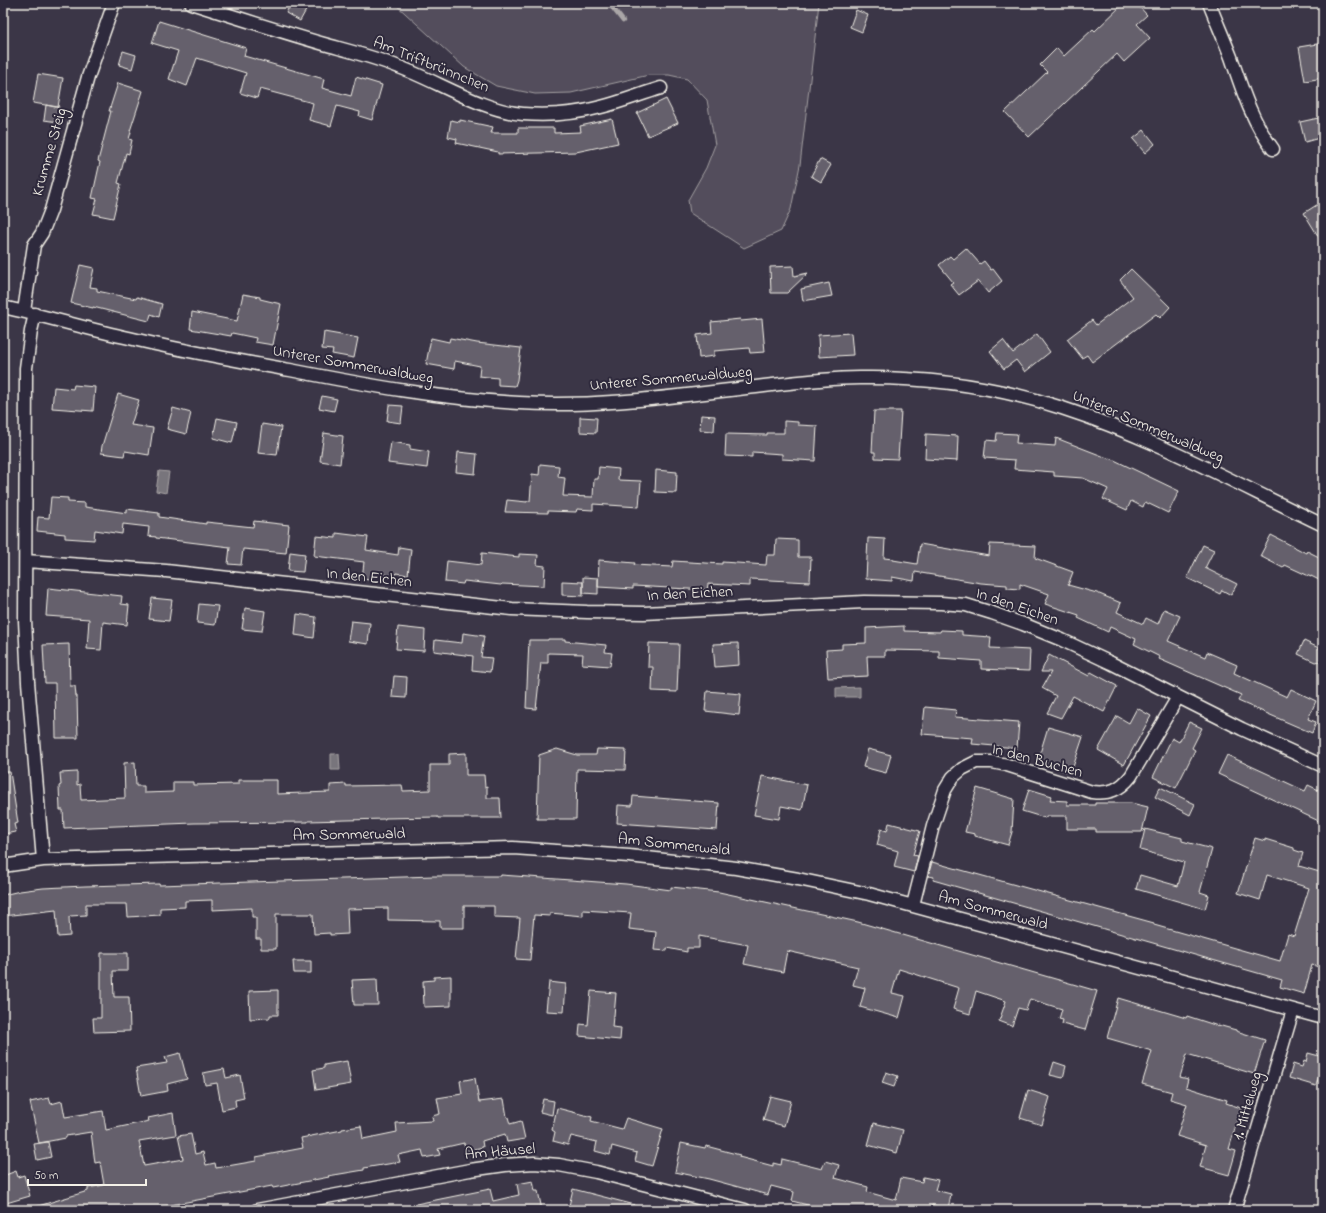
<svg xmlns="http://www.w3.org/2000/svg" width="1326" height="1213" viewBox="0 0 1326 1213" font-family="'Indie Flower',sans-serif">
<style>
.green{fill:#534e5c;stroke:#a4a0a2}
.water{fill:#78747b;stroke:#aaa6a7}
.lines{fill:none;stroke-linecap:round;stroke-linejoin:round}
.stream{stroke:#aaa6a7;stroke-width:4.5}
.building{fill:#65616c;stroke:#f4f1e8}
.street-casing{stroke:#f4f1e8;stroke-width:15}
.street{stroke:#2f2a3d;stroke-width:12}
.labels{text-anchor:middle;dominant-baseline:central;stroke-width:4;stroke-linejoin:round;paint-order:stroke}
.street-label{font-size:16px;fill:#f4f1e8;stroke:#2f2a3d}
</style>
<rect width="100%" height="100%" fill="#3b3647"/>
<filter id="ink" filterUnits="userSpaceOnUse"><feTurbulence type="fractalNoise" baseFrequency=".025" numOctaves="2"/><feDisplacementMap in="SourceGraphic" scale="8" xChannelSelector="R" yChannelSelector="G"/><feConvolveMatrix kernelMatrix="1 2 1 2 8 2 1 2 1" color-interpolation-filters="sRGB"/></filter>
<g filter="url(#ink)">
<!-- green -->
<path class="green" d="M394 3H819L800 165 791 209 781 231 744 248 690 213 688 200 706 168 715 145 707 100 687 79 669 75H649L571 93 535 94 496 86 464 67Z"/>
<!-- water -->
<path class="water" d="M159 471 169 472 166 493 156 491Z
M860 687V697H836V688Z
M331 754H339L340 770H331Z"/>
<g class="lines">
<!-- stream -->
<path class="stream" d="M609 3 623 21"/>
</g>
<!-- building -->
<path class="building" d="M291 3H310L300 21 286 13Z
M1124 3H1136L1147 15 1137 24 1150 38 1124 62 1117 54 1029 137 1005 112 1047 72 1040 65 1057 48 1064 56 1093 29 1095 31Z
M856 10 868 15 862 32 850 27Z
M159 21 246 48 244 56 324 79 322 88 351 96 356 77 382 85 372 120 359 116 360 112 337 106 331 126 309 120 313 103 260 89 257 98 240 93 246 73 197 58 187 86 169 79 178 51 152 43Z
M1323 43V78L1305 81 1299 47Z
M123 51 136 55 132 69 119 65Z
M38 74 63 78 58 107 33 103Z
M118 83 143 91 130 131 131 132 129 139 132 140 129 154 126 153 118 183 121 184 113 218 93 214 97 199 92 198 100 162 98 161 111 111H109Z
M666 99 678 123 648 136 637 113Z
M46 105 60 108 58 122 44 120Z
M1323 117V137L1305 142 1300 122Z
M612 119 618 143 576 152 498 154V152L456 143 457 139 448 137 451 120 460 122V120L493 127 491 133H518V128H554V133L581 132 580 126Z
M1144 130 1155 144 1145 153 1133 139Z
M820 159 831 165 821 182 811 176Z
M1323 201V244L1304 213Z
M966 248 980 264 984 261 991 270 993 269 1002 281 988 293 978 281 959 295 950 284 953 282 939 265 950 256 953 259Z
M80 265 94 268 90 287 97 288V291L136 299 137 297 162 304 159 317 151 314 149 321 93 307V308L71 303Z
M793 266 794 276 808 273 787 293H771L770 267Z
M1131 269 1170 307 1160 318 1156 314 1092 362 1087 355 1082 358 1067 339 1092 320 1096 325 1133 297 1120 280Z
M829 283 832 296 803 301 801 289Z
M243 294 260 297V299L281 304 273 345 255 342 256 338 232 333 231 336 190 329 192 312 237 321Z
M740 319 741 321 762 319 765 352 750 353 749 348 714 351V356L699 358 697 335 712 333 711 322Z
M324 332 358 338 354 358 332 354 333 350 322 349Z
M851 333 853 355 819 357 818 335Z
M1037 334 1050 352 1025 372 1016 360 1004 369 990 351 1003 340 1013 353Z
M431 338 449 342 450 338 477 343 521 348 517 380 515 386 498 385V378L479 376 480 366 455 361 454 369 426 364Z
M74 385 95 387 93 411 52 408 54 387 73 389Z
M118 394 139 400 131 425 153 428 149 455 125 451 124 456 101 453 102 446Z
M322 396 337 399 334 411 319 408Z
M389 405 403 406 401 423 387 421Z
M173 408 191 413 186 434 167 429Z
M874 411H901L898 459 875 458V452H872Z
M701 415 715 416 714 431 700 430Z
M580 417 597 418 596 433 580 432Z
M217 418 237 422 232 443 213 438Z
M784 421 798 422V425L817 426 815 461 782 459V454L752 452V457L725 456 726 434 767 435V433H784Z
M262 424 281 427 277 455 258 453Z
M324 433 343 436 340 464 320 461Z
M997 433 1017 434 1016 443 1055 446 1056 438 1110 459V458L1179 491 1168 513 1145 502 1143 507 1131 501 1127 510 1103 499 1108 489 1083 478 1054 476V472L1014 469 1015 460 984 458 986 440 996 441Z
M926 434 958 436 957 461 925 459Z
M391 442 410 445V449L429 452 427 468 388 463Z
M458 452 477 454 475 474 456 472Z
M540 464 559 466 558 477 565 478 563 496 593 497 594 479H598L599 467 619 469 618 480 641 481 639 507 593 504V510L577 509 576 512 548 511V513L505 512 507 500 527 502V501H530L532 474 539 475Z
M656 470 677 472 676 493 655 492Z
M51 497 68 498V502L85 503V507L127 513V509L159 513V517L206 524V522L253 527 254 521 289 525 286 553 243 549 241 565 228 564 230 547 156 538V537L148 536 149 527 123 524 122 534 95 530 94 540 65 538V534L37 531 38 517 49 518Z
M336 533 368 537 366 550 398 555 399 547 411 549 408 575 396 573 395 576 378 574 377 581 362 579 364 562 314 556 316 536 336 538Z
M1271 535 1306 553 1307 551 1323 559V582L1311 576V577L1285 565 1283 568 1260 556Z
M868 538 885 539 884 558 893 559V560L917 564 920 544 989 556 990 544 1036 546 1035 558 1073 572 1068 585 1097 593 1121 603 1117 612 1143 624 1146 618 1158 624 1164 609 1180 616 1168 641 1205 657 1207 652 1237 665 1234 673 1287 697 1291 689 1316 701 1308 719 1316 722 1312 733 1238 701 1241 695 1159 659 1160 657 1134 644 1136 639 1110 627 1108 632 1078 618 1079 615 1045 604 1049 594 1020 584V589L1007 588V585L981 583 915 572 914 581 892 577V581L866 579Z
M776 539 798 540V557H811L810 582 750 579V586L708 584 707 590 633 586V589L598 587 599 560 635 563 634 565 672 567 673 561 722 564V562L766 565 767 555H775Z
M1203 545 1214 550 1205 568 1237 584 1231 595 1222 590 1220 594 1187 578Z
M290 552 305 554 303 572 288 571Z
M482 553 519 557V554L538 555 537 565 545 566 544 586 502 584 501 585 464 581 463 584 445 582 447 561 481 565Z
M583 577 598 578V594L583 593Z
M562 581 583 582V596L562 595Z
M48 588 122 596 121 604 129 605 127 625 103 622 101 650 87 649 89 619 46 616Z
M152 598 172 600 169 621 149 619Z
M199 604 218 606 215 625 197 623Z
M245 608 265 611 262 631 242 629Z
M297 614 316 617 314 638 295 635Z
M351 621 370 623 368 644 348 641Z
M904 626V631L940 632 941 630 962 631V635L991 637 990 648 1030 650 1029 671 981 669V661L939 658V651L885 650V656H867L868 676 828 678 826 650 842 649V644L866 643V628Z
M398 627 425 630 424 651 396 649Z
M463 633 484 636 481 657 492 658 490 672 472 670 473 656 434 651 435 640 462 643Z
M548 639H565V641L606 645 605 652 612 653 610 666 582 664 583 654 548 653V663H541L536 709 526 708 529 640H548Z
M1304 641 1323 650V660L1315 662 1298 654Z
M649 643 679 644 677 692 652 691 653 667H648Z
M738 643 739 665 715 667 713 644Z
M69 644 70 686H75L76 696H77L78 738H56L55 683H45L43 645Z
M1049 655 1089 676 1091 672 1117 686 1104 712 1073 696 1061 718 1047 713 1056 696 1042 688 1051 672H1041Z
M394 676 407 677 406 698 392 697Z
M707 691 741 694 739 715 705 711Z
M925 707 956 710 955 717 1019 722 1017 748 972 744 973 738 922 734Z
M1137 708 1151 716 1124 765 1098 750 1117 716 1129 723Z
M1189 722 1202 728 1192 748 1195 750 1176 788 1153 777 1172 738 1179 742Z
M1048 727 1083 737 1071 773 1037 763Z
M557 749 577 755H596L597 749 626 750 625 770 577 769 576 819H537L539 755Z
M868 749 891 755 886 773 863 767Z
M466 753V775H484L485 787 487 786V798H500L501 818H438V817L385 818V819L308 821V822L194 823 64 828 63 810H60L59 786 61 785 60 773 77 772V785L80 784 81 800 125 798 124 763 135 762 136 786H144V793L173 792V782H193V785L238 784V780H277V794L330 792V785L346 784V786L402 785 403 791 430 790V765H449V754Z
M1227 755 1305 791 1308 785 1323 792V823L1218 774Z
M3 772H10L18 823 14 824 16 832 3 834Z
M762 776 807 785 802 810 781 806 779 819 754 815Z
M1160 787 1195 804 1190 815 1155 797Z
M977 788 1014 799 1012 832 1008 845 975 836V834L965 832Z
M1029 789 1052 796 1050 800 1067 801V805H1095V803H1131L1148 807 1142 832H1096V829H1067V816H1046L1045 818 1022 811Z
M633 796 719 803 717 830 617 823 618 805 632 806Z
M889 823 920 831 913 855 918 856 914 872 894 867 898 851 877 845 881 829 887 831Z
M1145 829 1182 838V841L1212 849 1200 892 1209 895 1205 909 1136 889 1140 875 1178 886 1184 862 1140 850Z
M1255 838 1265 841V839L1294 848V850L1303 853 1299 866 1323 873V968L1312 965 1304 994 1280 987 1282 980 933 880 934 877 928 876 932 862 1154 923V925L1280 961 1288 934 1294 936 1309 888 1267 875 1260 900 1238 893Z
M501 875 626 884 671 890V887L719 892 858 922 1097 991 1085 1030 1062 1024 1063 1020 1059 1019 1062 1009 1030 999 1026 1010 1018 1008 1012 1026 999 1021 1006 1001 976 991 970 1014 953 1009 959 988 899 969 892 993 905 996 899 1018 860 1007 865 988 853 985 858 967 787 951 783 972 744 964 748 945 699 936V948H687V952L667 948V951L654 950 656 932 629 929 631 913 583 910V916L550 913V916L534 915 530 960 516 959 520 918 494 917V906H464V928H440V921L388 920V908L347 909 348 934 330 935V933L314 934 313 914H276V949H261V939H256V917H252V908L212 910V900L185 901V907L160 908V915L128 917 127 904H86V915L70 916V917H69L70 936 58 937 56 910 3 916V895L20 891 43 888 85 886 159 884V885L434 876H501Z
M101 953H128V971H113L114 997H129L130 1031 94 1032 93 1018H101Z
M293 961H311V973H294Z
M451 976V1006L424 1007 423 981 434 980V977Z
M377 979 378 1005H354L352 980Z
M549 982 566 984 564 1012 546 1011Z
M278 990V1015H270V1018L250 1019 249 991Z
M591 991 616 993 614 1016H613L612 1027 621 1028 620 1040 579 1036 580 1024 588 1025Z
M1118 998 1186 1018 1187 1016 1218 1026V1025L1236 1030V1031L1265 1040 1254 1074 1187 1054 1180 1077 1188 1079 1186 1087 1227 1100 1226 1103 1241 1108 1229 1149 1236 1151 1229 1175 1200 1167 1206 1145 1177 1136 1187 1104 1170 1099 1172 1092 1142 1084 1152 1051 1107 1038Z
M180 1053 187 1079 167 1084 168 1091 141 1096 136 1068 167 1063 165 1057Z
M1308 1053 1323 1057V1062L1316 1086 1289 1078 1293 1064 1302 1067 1304 1061 1306 1062Z
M347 1061 351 1084 316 1090 313 1070 324 1068V1065Z
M1054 1062 1066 1066 1063 1078 1050 1075Z
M224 1069 226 1078 240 1075 244 1098 235 1100 236 1107 222 1110 217 1083 205 1085 203 1073Z
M886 1072 898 1076 894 1087 882 1083Z
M475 1078 479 1102 504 1099 507 1117H508L510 1124 521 1121 525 1139 507 1142 505 1134 482 1141 483 1147 466 1151 464 1143 438 1149 440 1155 424 1158 422 1150 398 1155 400 1162 364 1168V1170L328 1176 329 1177 273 1188 272 1186 144 1210H36L35 1207 88 1191V1188L104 1185 100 1162 95 1163 91 1132 66 1136V1138L39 1143 30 1102 49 1098 51 1104 62 1101 65 1117 103 1111 106 1130 149 1121 148 1118 173 1113 176 1135 139 1141 144 1166 183 1159 178 1136 191 1134 195 1154 203 1152 206 1165 215 1163 216 1168 256 1161V1157L303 1148 301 1138 342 1130V1129L361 1126 363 1139 397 1132 396 1123 433 1121 432 1116 440 1114 437 1098 462 1094 460 1081Z
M1028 1090 1050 1097 1042 1125 1020 1118Z
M770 1096 791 1101 784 1126 763 1120Z
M543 1099 554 1101 552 1115 540 1112Z
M557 1108 592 1117 591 1121 622 1129 626 1118 663 1129 652 1166 635 1161 637 1153 612 1146 610 1155 595 1151 597 1142 571 1136 568 1145 553 1141 555 1132 552 1130Z
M874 1123 903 1130 897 1153 868 1145Z
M48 1142 51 1157 37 1160 34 1144Z
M681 1143 705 1148 706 1146 740 1155 739 1157 773 1166V1163L781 1165 782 1159 822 1169 825 1161 839 1165 835 1178 868 1187 867 1192 896 1200 901 1178 922 1182 923 1177 938 1180 935 1190 951 1194 948 1209 932 1205 931 1210H827L792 1201 794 1192 771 1186 768 1195 709 1179 675 1172Z
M16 1171 18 1177 24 1175 30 1196 3 1204V1176Z
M533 1181 535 1191H538L542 1210H416V1204L490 1189 493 1201 519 1195 517 1184Z
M573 1189 635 1205V1210H568Z"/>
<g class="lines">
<defs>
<path id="street" d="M191 3C235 17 279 31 324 44 349 51 374 57 399 67 437 81 483 111 523 114 549 116 575 114 601 107 621 102 641 94 661 88
M1209 3C1216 21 1224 39 1231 57 1242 89 1252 122 1273 149
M3 307C45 316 87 329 129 338 182 351 236 360 290 370 366 385 442 399 519 403 601 408 683 395 764 386 796 382 828 378 860 378 927 377 998 387 1062 408 1152 437 1237 484 1323 525
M24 311 34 245 42 233 51 210 88 77 114 3
M35 314 31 331 26 368 25 620 28 682 43 860
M26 561 166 571 512 609 587 612 644 613 864 602 941 603 966 605 992 613 1023 624 1062 640 1111 663 1242 729 1323 766
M3 866 43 860 147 857 513 848 629 856 736 868 798 879 869 894 1323 1018
M913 905 933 826 945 790 953 777 962 769 976 762H992L1007 765 1092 792C1109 794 1120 790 1131 776L1178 697
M257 1210 470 1170 505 1165 534 1163 559 1165 596 1172 745 1210
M1234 1210 1293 1010"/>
</defs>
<!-- street casing -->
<use href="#street" class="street-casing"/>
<!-- street -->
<use href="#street" class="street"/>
</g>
</g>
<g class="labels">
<!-- street labels -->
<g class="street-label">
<text transform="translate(431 65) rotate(22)">Am Triftbrünnchen</text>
<text transform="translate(50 152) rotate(-74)">Krumme Steig</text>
<text transform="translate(353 365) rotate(10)">Unterer Sommerwaldweg</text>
<text transform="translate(671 379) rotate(-5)">Unterer Sommerwaldweg</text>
<text transform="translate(1148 427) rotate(23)">Unterer Sommerwaldweg</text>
<text transform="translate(369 578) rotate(6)">In den Eichen</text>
<text transform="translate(690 594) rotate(-3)">In den Eichen</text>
<text transform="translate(1017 607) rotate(19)">In den Eichen</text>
<text transform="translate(1037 761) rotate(15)">In den Buchen</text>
<text transform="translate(349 835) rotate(-1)">Am Sommerwald</text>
<text transform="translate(674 845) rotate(6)">Am Sommerwald</text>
<text transform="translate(993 911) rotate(15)">Am Sommerwald</text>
<text transform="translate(1248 1106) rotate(-74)">1. Mittelweg</text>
<text transform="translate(500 1152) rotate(-5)">Am Häusel</text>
</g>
</g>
<!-- margin -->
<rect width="1326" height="1213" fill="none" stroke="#2f2a3d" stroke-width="16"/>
<rect x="8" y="8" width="1310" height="1197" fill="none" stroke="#f4f1e8" stroke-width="1.5" filter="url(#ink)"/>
<!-- scale -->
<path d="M28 1179v6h118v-6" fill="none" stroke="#f4f1e8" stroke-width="2"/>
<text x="34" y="1179" font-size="12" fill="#f4f1e8" stroke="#2f2a3d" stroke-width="3" paint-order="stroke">50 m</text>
</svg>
